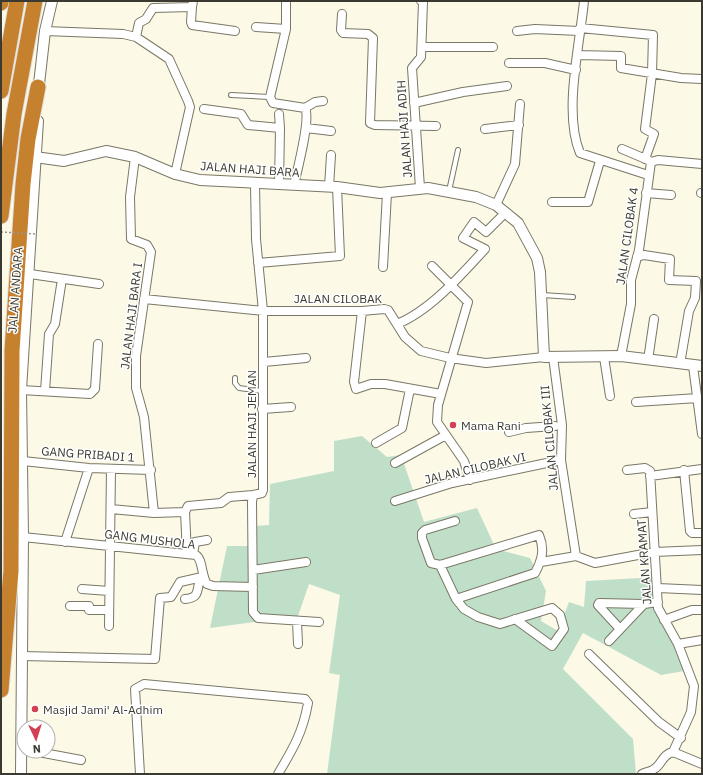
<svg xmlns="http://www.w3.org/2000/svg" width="703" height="775" viewBox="0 0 703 775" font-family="'IBM Plex Sans',sans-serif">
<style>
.green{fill:#c0dfc9}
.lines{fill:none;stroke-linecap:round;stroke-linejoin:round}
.service-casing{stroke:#7a7766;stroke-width:6}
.minor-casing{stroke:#7a7766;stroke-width:10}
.tertiary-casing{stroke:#7a7766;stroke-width:12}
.motorway-casing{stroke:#e0dfde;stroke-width:17}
.service{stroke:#fff;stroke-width:4}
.minor{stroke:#fff;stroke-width:8}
.tertiary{stroke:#fff;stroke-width:10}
.motorway{stroke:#c6812f;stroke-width:15}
.path-bridge{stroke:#989689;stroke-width:1.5;stroke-dasharray:2 2;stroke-linecap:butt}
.poi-dot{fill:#d14153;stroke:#fff;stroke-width:1.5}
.labels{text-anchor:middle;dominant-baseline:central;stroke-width:3;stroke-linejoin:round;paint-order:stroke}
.street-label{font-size:12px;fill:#3b3a32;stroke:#fff}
.poi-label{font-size:12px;fill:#3b3a32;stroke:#fff;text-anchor:start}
</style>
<rect width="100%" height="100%" fill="#fcf9e6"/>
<!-- green -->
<path class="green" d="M362 436 387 457 401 455 424 522 477 508 496 549 530 558 546 591 541 621 558 631 569 602 584 607 586 581 658 577 661 612 690 670 661 675 583 633 563 669 633 739 636 774H327L340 675 329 673 340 595 309 584 298 616 210 628 227 546H255V526L269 525 270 484 334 471V441Z"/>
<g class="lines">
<defs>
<path id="service" d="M231 95 270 97
M449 191 458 150
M542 295 573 297
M235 378V383L239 388 262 391"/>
<path id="minor" d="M286 1V29L270 97 273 103 305 108C311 119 297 171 294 185
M584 1C580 44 563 113 580 153L648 175
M192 7 191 22 192 25 235 31
M342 14 341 30 343 33 368 34 373 38 370 123 375 125 436 126
M256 27 286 29
M580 28 653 35 652 74 645 129 654 134 645 159
M45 31 123 34 136 37
M517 31 535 29 579 31
M136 37 169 59 188 101 190 107 175 174
M136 37 139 23 146 19 153 8 192 7 193 1
M423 47H493
M578 55 621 56V68L681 78 702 79
M509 63H545L576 70
M414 103 463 92 507 86
M305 108 315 102 323 101
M204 109 241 114 248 125 280 128 279 185
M279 114 280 128
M306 128 331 131
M485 129 519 125
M622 149 648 160
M135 157 130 197 131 239 147 245 151 252 136 356V388L144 417 154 513
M255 184 256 239 263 311V490L262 493 253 495 252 502 253 612 258 618 319 622
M329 187 331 155
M420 188 412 68 421 57 423 2 421 1
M646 193 671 195
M701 193H702
M552 202H588L600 161
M496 205 515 164 520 104
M637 257 644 255 670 259 669 280 696 281 695 298 689 311 680 364
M258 263 340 256 337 187
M432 266 468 302 438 405 437 422 464 461 470 480
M383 267 387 193
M30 274 99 284
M144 299 263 311H362L384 309 388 310 405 337 421 351 450 358 486 363 544 357
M362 311 354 382 356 389 371 384H385L441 394
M397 324C430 311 462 274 485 249L463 238 474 222 486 232 506 212
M621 356 631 304V280L639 250 651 162 658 160 702 164
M553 357 562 425 561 460 576 556
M604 357 610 396
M648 360 654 319
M264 362 306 358
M693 366 702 434
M21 390 90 394 95 389 98 344
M45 391 49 334 55 324 62 279
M636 402 698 398
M262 409 291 407
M509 432 526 428 555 426
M376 443 402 428 410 389
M23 461 89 468 151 470
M395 463 446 435
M627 470 645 468 650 471 658 608 678 644 694 686 691 712 673 752 702 764
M684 470 690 531 692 533H702
M650 476 702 469
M395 501 452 483 561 460
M111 509 154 513 185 512
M634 514 652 512
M455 521 425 530 422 533V538L431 563 440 565 539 535C545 549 542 560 535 573L456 599
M23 537 196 555C203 560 201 575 207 584L213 586 253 587
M65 542 89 468
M187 554 185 512 188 506 221 503 229 497 253 495
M193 554 195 542 207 540
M576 556 595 563 654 552 702 550
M541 562 576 556
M440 565 456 599 464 609 478 617 500 624 552 608 560 615 564 629 552 646 515 619
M253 570 306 562
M658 588 702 590
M82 589 109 591
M185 599C197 598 197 594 199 583L204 579
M70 606H89V610H109
M664 620 692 610H702
M297 621 298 644
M109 626 111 469
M620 629 598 605 599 603 644 604
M609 641 644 604 658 602
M678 644 702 640
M589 654 659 722 681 738
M22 656 155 659 160 598 171 597 180 582 202 577
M33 751 81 760
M140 774 135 689 144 684 305 699 308 703C303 732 293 749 278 774
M642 774C645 772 651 772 654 769 662 765 662 754 673 752"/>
<path id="tertiary" d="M38 93 45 31 52 1
M35 157 64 161 106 151 135 157 175 174 200 180 337 187 380 193 428 188 476 197 496 205 518 223 537 258 540 272 544 357 621 356 702 366
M21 774 23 537 21 390 38 121"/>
<path id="motorway" d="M1 3V1
M1 91 17 1
M1 216 14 114 35 1
M1 690 11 571 12 351 23 184 28 139 38 87"/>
</defs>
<!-- service casing -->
<use href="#service" class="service-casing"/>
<!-- minor casing -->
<use href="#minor" class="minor-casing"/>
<!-- tertiary casing -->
<use href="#tertiary" class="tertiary-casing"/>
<!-- motorway casing -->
<use href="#motorway" class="motorway-casing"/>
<!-- service -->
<use href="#service" class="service"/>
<!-- minor -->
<use href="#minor" class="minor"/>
<!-- tertiary -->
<use href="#tertiary" class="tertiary"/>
<!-- motorway -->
<use href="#motorway" class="motorway"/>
<!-- path-bridge -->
<path class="path-bridge" d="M1 232 37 234"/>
</g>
<!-- markers -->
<g class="poi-dot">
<circle cx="453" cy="425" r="4"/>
<circle cx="35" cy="709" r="4"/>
</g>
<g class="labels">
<!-- street labels -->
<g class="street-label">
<text transform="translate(404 129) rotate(-94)">JALAN HAJI ADIH</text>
<text transform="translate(250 169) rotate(4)">JALAN HAJI BARA</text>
<text transform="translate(627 236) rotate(-82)">JALAN CILOBAK 4</text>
<text transform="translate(15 290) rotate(-86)">JALAN ANDARA</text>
<text x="338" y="298">JALAN CILOBAK</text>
<text transform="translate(131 316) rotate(-83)">JALAN HAJI BARA I</text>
<text transform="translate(251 424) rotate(-90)">JALAN HAJI JEMAN</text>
<text transform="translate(549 438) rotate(-95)">JALAN CILOBAK III</text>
<text transform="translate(88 454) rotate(4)">GANG PRIBADI 1</text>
<text transform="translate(475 468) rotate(-13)">JALAN CILOBAK VI</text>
<text transform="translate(150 539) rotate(7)">GANG MUSHOLA</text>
<text transform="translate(644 562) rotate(-94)">JALAN KRAMAT</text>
</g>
<!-- poi labels -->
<g class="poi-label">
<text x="461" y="425">Mama Rani</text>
<text x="43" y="709">Masjid Jami' Al-Adhim</text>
</g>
</g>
<!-- border -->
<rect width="703" height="775" fill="none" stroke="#3b3a32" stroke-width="4"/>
<!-- north arrow -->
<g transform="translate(36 739) rotate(176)"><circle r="19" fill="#ffffff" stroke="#b1b0ad"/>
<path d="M0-3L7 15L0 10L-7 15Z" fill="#d14153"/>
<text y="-6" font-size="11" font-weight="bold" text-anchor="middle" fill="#3b3a32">N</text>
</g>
</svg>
